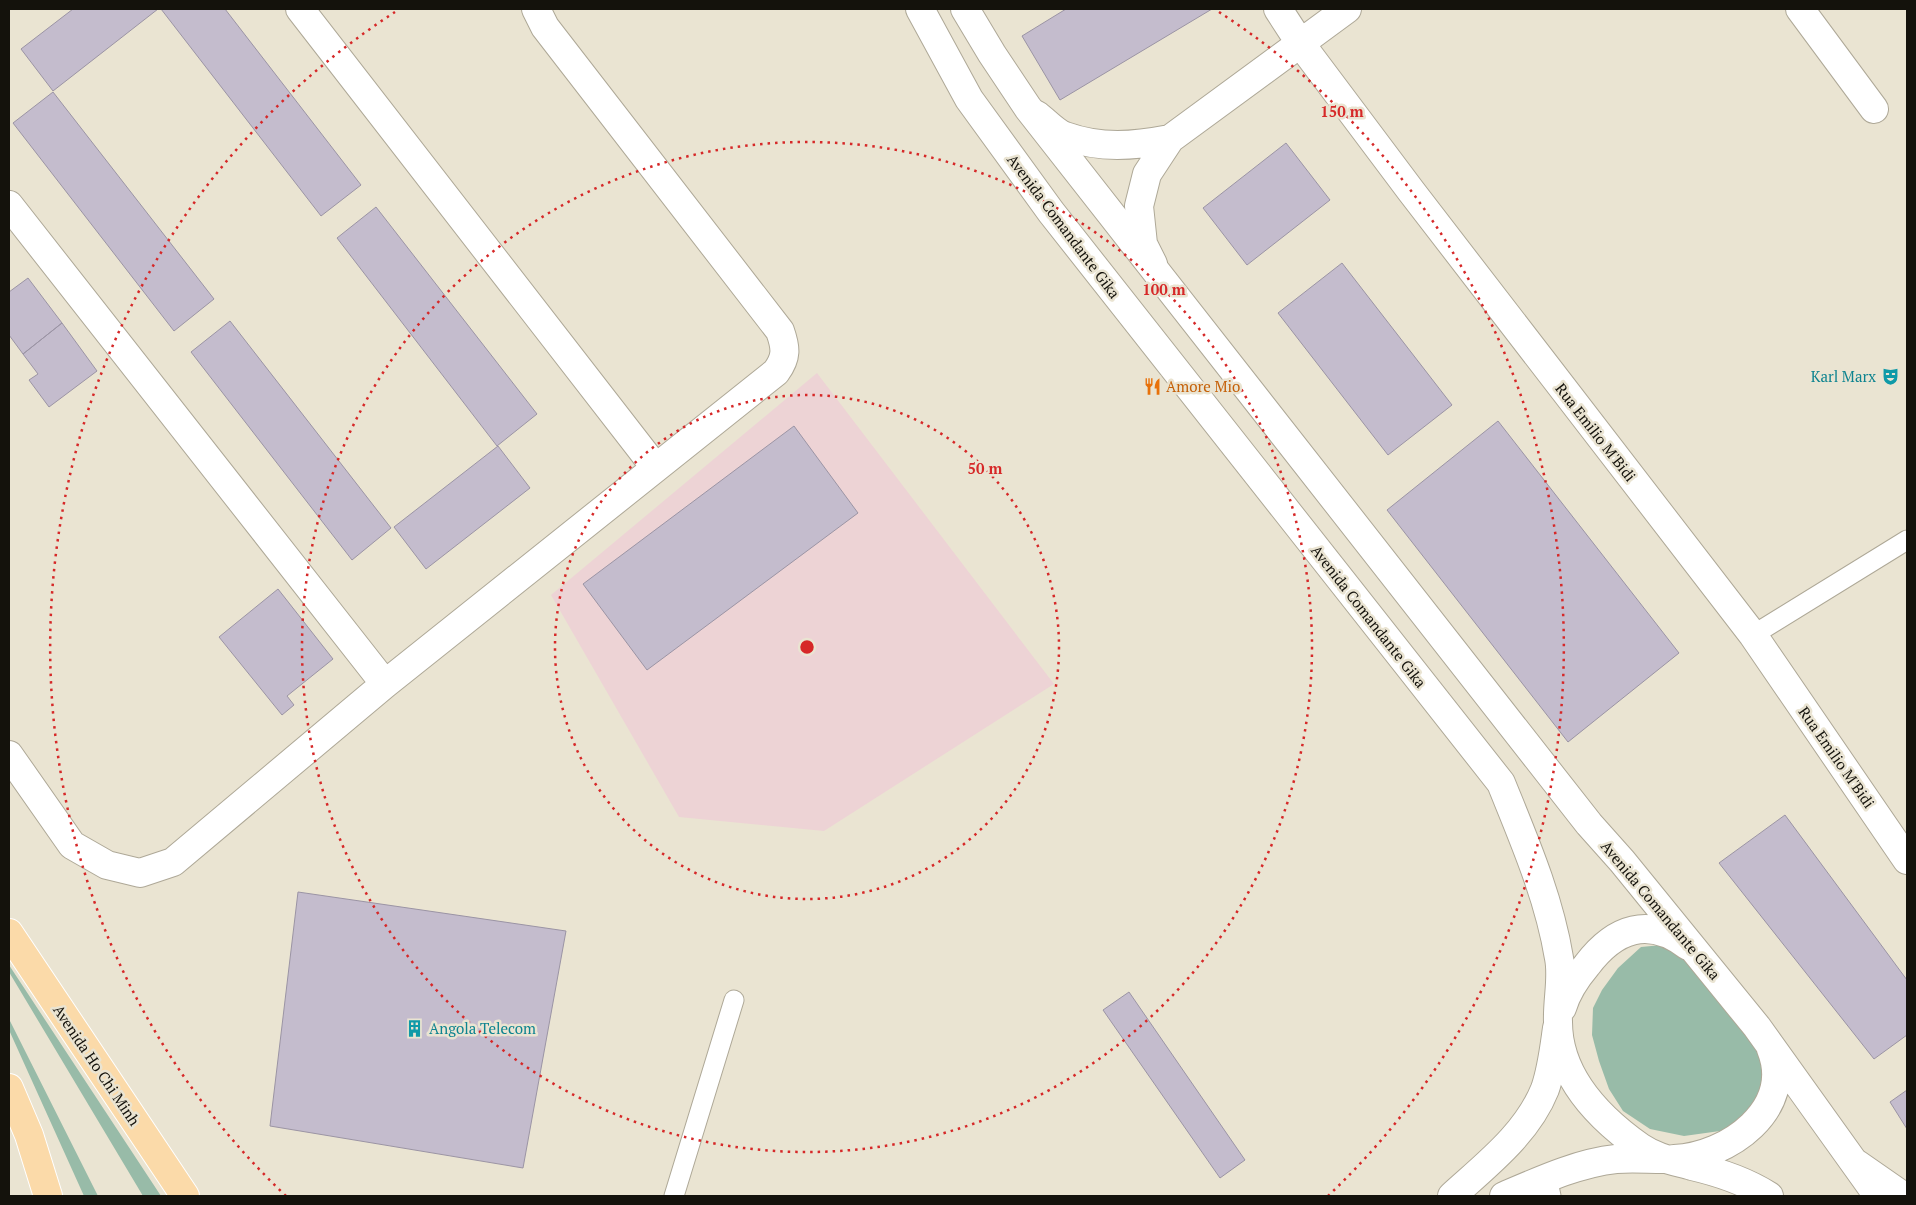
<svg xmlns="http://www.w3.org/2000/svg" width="1916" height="1205" viewBox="0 0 1916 1205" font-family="'PT Serif',serif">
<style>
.education{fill:#edd3d5}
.green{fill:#98bba8}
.building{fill:#c4bccd;stroke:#9b94a4}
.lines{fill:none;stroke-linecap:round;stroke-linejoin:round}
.service-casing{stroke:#aea897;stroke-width:21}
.minor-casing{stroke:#aea897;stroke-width:30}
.tertiary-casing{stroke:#aea897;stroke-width:30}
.primary-casing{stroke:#fff;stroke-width:30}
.service{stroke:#fff;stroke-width:19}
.minor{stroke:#fff;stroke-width:28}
.tertiary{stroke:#fff;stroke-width:28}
.primary{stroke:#fbdaa9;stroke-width:28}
.ring{fill:none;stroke:#d62828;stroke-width:2.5;stroke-dasharray:2.5 5}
.labels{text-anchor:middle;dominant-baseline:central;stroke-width:5;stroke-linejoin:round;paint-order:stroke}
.street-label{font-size:15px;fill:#14120c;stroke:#eae4d2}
.culture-label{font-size:15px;fill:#0d838f;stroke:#eae4d2;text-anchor:end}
.food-label{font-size:15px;fill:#c56008;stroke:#eae4d2;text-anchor:start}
.centre{fill:#d62828;stroke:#eae4d2;stroke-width:2.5}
.ring-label{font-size:15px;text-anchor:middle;font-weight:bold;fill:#d62828;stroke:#eae4d2;stroke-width:5;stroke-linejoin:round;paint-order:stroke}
</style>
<rect width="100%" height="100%" fill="#eae4d2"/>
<!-- education -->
<path class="education" d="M817 373 1054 684 824 831 679 817 551 595Z"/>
<!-- green -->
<path class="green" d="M1672 944 1744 1027 1771 1073 1750 1116 1720 1131 1684 1136 1650 1129 1623 1111 1609 1089 1599 1061 1592 1035 1593 1008 1602 990 1618 968 1641 947Z
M9 965 161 1196H143L9 972Z
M9 1019 98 1196H84L9 1030Z"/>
<!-- building -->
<path class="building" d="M73 9H158L53 91 21 49Z
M161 9H225L361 185 321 216Z
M1066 9H1212L1060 100 1022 36Z
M53 92 214 299 174 331 13 123Z
M1286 143 1330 200 1247 265 1203 208Z
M376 207 537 414 497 446 337 238Z
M1342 263 1452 405 1388 455 1278 313Z
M28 278 62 323 23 354 9 335V292Z
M230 321 391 528 352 560 191 352Z
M62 323 97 371 49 407 29 380 38 374 23 354Z
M1498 421 1679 653 1568 742 1387 510Z
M794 426 858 513 647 670 583 584Z
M498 446 530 488 426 569 394 527Z
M278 589 333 659 287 696 294 705 282 715 219 637Z
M1785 815 1907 980V1035L1874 1059 1719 863Z
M298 892 566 931 523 1168 270 1126Z
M1129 992 1245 1160 1220 1178 1103 1010Z
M1907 1090V1129L1890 1102Z"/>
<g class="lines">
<defs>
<path id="service" d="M1753 635 1907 540
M1547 1177 1551 1196
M674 1196 734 1000"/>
<path id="minor" d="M300 9 655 467
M1278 9 1300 43 1411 191 1753 635 1907 860
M1800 9 1874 109
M1037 115C1046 122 1056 133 1065 136 1101 149 1134 146 1170 139
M9 205 385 684
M1153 264 1143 244 1139 206 1147 174 1170 139 1347 9
M9 755 72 845 107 865 140 873 173 862 385 684 776 372C787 357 786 348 780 331L545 27 536 9
M1857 1164 1903 1196
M1452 1196C1486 1165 1527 1134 1545 1089 1552 1069 1554 1049 1557 1028
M1504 1196C1539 1181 1578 1163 1616 1159 1632 1158 1647 1159 1663 1159"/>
<path id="tertiary" d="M920 9 969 99 1051 212 1501 783C1524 840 1549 897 1559 958 1563 978 1557 1001 1558 1022 1558 1076 1599 1118 1640 1147 1656 1158 1674 1161 1692 1166 1718 1172 1747 1182 1769 1196
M965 9 992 54 1028 108 1589 824 1622 861 1757 1027 1878 1196
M1562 1008C1567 991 1576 978 1587 965 1615 928 1649 916 1688 946
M1674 1159C1728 1157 1795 1109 1771 1049"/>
<path id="primary" d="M9 933 185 1196
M9 1088 29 1135 48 1196"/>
</defs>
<!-- service casing -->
<use href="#service" class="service-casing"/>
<!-- minor casing -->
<use href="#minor" class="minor-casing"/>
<!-- tertiary casing -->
<use href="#tertiary" class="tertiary-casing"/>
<!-- primary casing -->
<use href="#primary" class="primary-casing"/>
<!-- service -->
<use href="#service" class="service"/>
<!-- minor -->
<use href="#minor" class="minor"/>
<!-- tertiary -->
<use href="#tertiary" class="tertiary"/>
<!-- primary -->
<use href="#primary" class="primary"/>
</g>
<!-- distance rings -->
<g class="ring">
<circle cx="807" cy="647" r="252"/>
<circle cx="807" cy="647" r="505"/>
<path d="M286 1196A757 757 0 0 1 395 12M1219 12A757 757 0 0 1 1328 1196"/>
</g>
<!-- icons -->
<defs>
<symbol id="theatre-bare" viewBox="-9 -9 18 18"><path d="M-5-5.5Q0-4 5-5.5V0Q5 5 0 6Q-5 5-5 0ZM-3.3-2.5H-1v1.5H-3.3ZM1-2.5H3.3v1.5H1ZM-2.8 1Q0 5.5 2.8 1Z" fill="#0f9aa8" stroke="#eae4d2" stroke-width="2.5" paint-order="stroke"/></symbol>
<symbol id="restaurant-bare" viewBox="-9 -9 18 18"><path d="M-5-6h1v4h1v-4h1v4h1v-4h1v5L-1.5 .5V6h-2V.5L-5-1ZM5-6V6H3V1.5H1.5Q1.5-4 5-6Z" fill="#e8710a" stroke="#eae4d2" stroke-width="2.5" paint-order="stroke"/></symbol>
<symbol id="building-bare" viewBox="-9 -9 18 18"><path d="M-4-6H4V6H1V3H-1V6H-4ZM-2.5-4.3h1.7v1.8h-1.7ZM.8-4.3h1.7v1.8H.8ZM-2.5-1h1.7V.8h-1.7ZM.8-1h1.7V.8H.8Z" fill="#0f9aa8" stroke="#eae4d2" stroke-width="2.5" paint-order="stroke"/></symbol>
</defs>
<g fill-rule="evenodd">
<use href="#theatre-bare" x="1878" y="364" width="25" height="25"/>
<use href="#restaurant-bare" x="1140" y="374" width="25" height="25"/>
<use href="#building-bare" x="402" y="1016" width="25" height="25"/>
</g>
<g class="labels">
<!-- street labels -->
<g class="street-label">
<text transform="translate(1064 226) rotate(53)">Avenida Comandante Gika</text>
<text transform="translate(1596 432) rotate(52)">Rua Emilio M'Bidi</text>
<text transform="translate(1369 616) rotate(52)">Avenida Comandante Gika</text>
<text transform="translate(1837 757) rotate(55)">Rua Emilio M'Bidi</text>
<text transform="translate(1661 910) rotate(50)">Avenida Comandante Gika</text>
<text transform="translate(97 1065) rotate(56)">Avenida Ho Chi Minh</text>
</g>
<!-- culture labels -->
<g class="culture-label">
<text x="1876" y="376">Karl Marx</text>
<text x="429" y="1028" text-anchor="start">Angola Telecom</text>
</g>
<!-- food labels -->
<g class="food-label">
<text x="1166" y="386">Amore Mio</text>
</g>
</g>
<circle cx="807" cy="647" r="8" class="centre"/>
<g class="ring-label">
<text x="1342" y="117">150 m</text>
<text x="1164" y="295">100 m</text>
<text x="985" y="474">50 m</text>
</g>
<!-- border -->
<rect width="1916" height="1205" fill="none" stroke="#14120c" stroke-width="20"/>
</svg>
